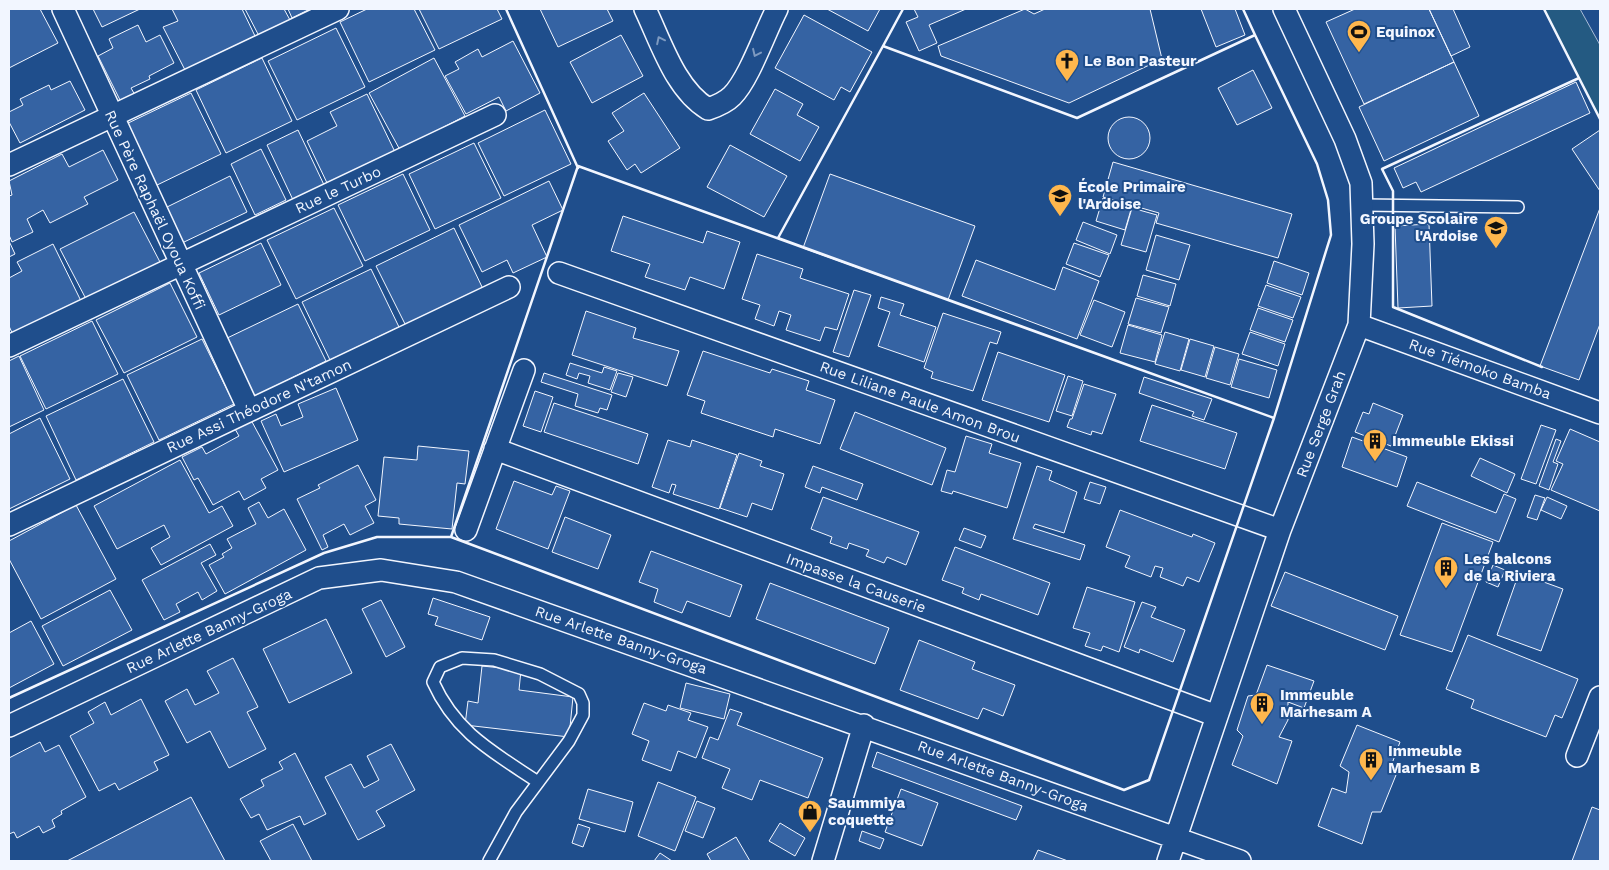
<svg xmlns="http://www.w3.org/2000/svg" width="1609" height="870" viewBox="0 0 1609 870" font-family="'Work Sans',sans-serif">
<style>
.green{fill:#245a82;stroke:#a8bbd7}
.building{fill:#3563a3;stroke:#f2f6ff}
.lines{fill:none;stroke-linecap:round;stroke-linejoin:round}
.lane-casing{stroke:#f2f6ff;stroke-width:14}
.street-casing{stroke:#f2f6ff;stroke-width:24}
.lane{stroke:#1f4e8c;stroke-width:11}
.street{stroke:#1f4e8c;stroke-width:21}
.wall{stroke:#f2f6ff;stroke-width:2.5}
.oneway{stroke:#7e9ac0}
.labels{text-anchor:middle;dominant-baseline:central;stroke-width:4;stroke-linejoin:round;paint-order:stroke}
.poi-label{font-size:15px;font-weight:bold;fill:#f2f6ff;stroke:#1f4e8c;text-anchor:start}
.street-label{font-size:15px;fill:#f2f6ff;stroke:#1f4e8c}
</style>
<rect width="100%" height="100%" fill="#1f4e8c"/>
<!-- green -->
<path class="green" d="M1544 9H1580L1600 45V119Z"/>
<!-- building -->
<path class="building" d="M9 9H40L58 43 9 68Z
M93 9H140L102 27Z
M172 9H242L255 36 185 70 163 27 178 21Z
M245 9H284L290 20 259 36Z
M288 9H310L292 18Z
M367 9H414L435 50 369 82 340 22Z
M419 9H497L502 19 439 49Z
M540 9H607L613 21 558 47Z
M827 9H880L868 31Z
M914 9H966L929 25 937 43 919 51 906 22 918 17Z
M1025 9 1034 14 1045 9H1150L1162 59 1069 103 941 56 938 46Z
M1201 9H1235L1245 35 1216 47Z
M1355 9H1429L1454 62 1364 104 1326 22Z
M1429 9H1453L1470 47 1451 56Z
M804 15 872 52 850 92 841 87 834 100 775 68Z
M138 25 146 42 160 35 174 63 149 76 150 79 131 88 135 95 121 102 98 56 113 48 109 39Z
M336 28 365 87 297 120 268 61Z
M621 35 643 76 592 103 570 62Z
M513 41 540 93 506 111 499 97 466 114 445 76 459 69 455 62 478 49 482 57Z
M262 58 292 121 226 153 196 90Z
M434 58 465 116 400 150 369 93Z
M1454 62 1479 116 1384 161 1359 107Z
M1253 70 1272 108 1237 125 1218 88Z
M70 81 85 110 20 143 9 122V112L23 105 20 99 49 85 51 90Z
M1576 82 1590 113 1421 192 1416 182 1403 188 1394 168Z
M775 89 803 104 797 115 819 127 800 161 750 134Z
M191 93 221 154 153 187 124 125Z
M644 93 680 148 641 173 635 164 627 170 608 141 624 131 612 113Z
M367 94 395 152 328 185 307 141 337 126 330 112Z
M545 110 571 164 504 196 478 143Z
M1108 138a21 21 0 1 1 42 0a21 21 0 1 1-42 0Z
M298 130 325 187 294 202 267 145Z
M1600 130V191L1572 149Z
M474 143 501 198 435 229 409 174Z
M730 145 787 176 764 217 707 187Z
M261 149 286 200 255 215 231 164Z
M103 150 118 180 84 197 88 204 50 223 43 210 27 219 33 232 12 242 9 235V196L12 195 9 181 62 154 69 167Z
M1113 162 1292 214 1278 258 1156 223 1159 213 1103 197Z
M403 174 430 230 365 261 338 205Z
M830 174 975 226 948 300 803 248Z
M230 176 247 212 182 243 165 208Z
M549 181 563 210 532 225 547 257 513 273 507 260 482 272 459 225Z
M1103 198 1132 206 1125 230 1096 221Z
M334 208 363 266 296 299 267 240Z
M1132 208 1157 215 1146 252 1121 245Z
M1600 208V324L1579 380 1540 366Z
M134 212 160 262 86 299 60 249Z
M623 216 703 243 707 231 740 242 724 289 690 277 685 290 645 277 650 264 611 251Z
M1083 222 1117 235 1110 254 1076 240Z
M1429 224 1432 306 1398 308 1395 226Z
M454 228 483 289 406 326 376 266Z
M1156 235 1190 245 1179 280 1146 270Z
M9 241 15 254 9 257Z
M261 243 281 285 219 315 199 273Z
M1074 243 1109 255 1100 277 1066 264Z
M53 244 81 301 13 335 9 326V278L22 271 17 262Z
M757 254 803 269 800 278 849 294 837 330 825 327 820 341 786 330 791 315 779 311 774 326 755 319 760 305 742 299Z
M976 260 1055 290 1063 267 1099 281 1077 339 962 296Z
M1274 261 1309 273 1302 295 1267 283Z
M371 269 399 327 330 360 302 302Z
M1143 275 1176 284 1170 306 1137 296Z
M170 283 197 337 124 373 96 320Z
M1266 285 1301 297 1293 318 1258 306Z
M854 290 871 295 849 357 833 352Z
M881 297 904 304 900 315 936 327 924 362 878 346 890 312 878 308Z
M1136 298 1169 307 1161 333 1128 324Z
M1094 300 1125 312 1112 347 1080 335Z
M298 304 326 361 249 399 221 341Z
M1258 308 1293 320 1285 342 1250 330Z
M586 311 636 328 633 338 679 351 667 386 572 355Z
M943 313 1001 332 997 344 990 342 973 391 931 378 933 372 924 368Z
M92 321 118 374 46 409 20 356Z
M1128 325 1162 335 1155 362 1120 353Z
M1165 332 1189 339 1180 371 1155 364Z
M1250 332 1285 344 1278 366 1242 354Z
M202 339 234 404 159 440 127 375Z
M1190 339 1214 346 1205 377 1181 370Z
M1215 347 1239 354 1230 385 1206 378Z
M703 351 770 373 772 369 809 381 806 390 835 400 820 444 775 429 773 437 701 413 705 401 687 395Z
M998 352 1065 375 1049 422 982 400Z
M19 356 44 410 9 427V361Z
M1239 359 1277 370 1269 398 1231 387Z
M570 363 602 373 604 367 617 371 610 390 588 383 590 376 579 373 577 379 566 375Z
M544 373 612 395 607 410 600 408 598 413 575 406 578 394 541 382Z
M618 373 633 377 626 397 611 392Z
M1068 376 1083 381 1072 416 1056 411Z
M1144 377 1212 399 1204 420 1192 416 1194 412 1139 393Z
M123 379 154 442 76 480 46 416Z
M1084 384 1116 394 1102 434 1092 431 1091 435 1067 427 1070 419H1072Z
M336 388 358 440 284 472 261 421 276 414 281 426 303 417 298 404Z
M535 391 553 397 541 432 523 426Z
M554 403 648 434 638 464 544 432Z
M1373 403 1403 415 1391 446 1355 432 1363 412 1369 414Z
M1152 405 1237 433 1225 469 1140 441Z
M855 412 946 448 932 485 840 449Z
M40 418 70 479 9 509V434Z
M251 420 278 470 261 479 266 488 244 500 239 491 213 505 198 478 194 480 182 457 202 447 206 454 239 436 235 429Z
M1541 425 1556 430 1536 484 1521 479Z
M1570 429 1600 442V511L1551 490 1563 464 1556 461Z
M966 436 992 444 989 453 1021 463 1007 508 953 491 952 494 941 491 947 470 955 472Z
M1352 437 1407 457 1397 487 1342 467Z
M1556 439 1561 441 1553 462 1558 464 1549 490 1539 486Z
M668 440 690 447 692 440 737 455 719 509 673 494 676 485 672 484 669 493 652 487Z
M418 446 469 451 465 484 457 483 452 529 399 524V518L378 516 384 457 417 460Z
M739 453 762 461 760 466 784 474 772 510 752 503 747 517 720 508Z
M1480 458 1515 474 1507 493 1471 476Z
M180 460 209 513 222 506 233 526 161 565 151 548 170 537 164 525 117 549 94 506Z
M358 465 376 500 365 506 374 523 350 535 344 524 323 535 328 547 322 550 297 499 320 488 318 485Z
M813 466 863 484 857 500 822 487 820 493 805 487Z
M1037 466 1052 471 1049 480 1077 492 1064 533 1035 524 1033 528 1085 545 1080 560 1013 539Z
M514 481 552 495 556 486 570 491 548 549 496 529Z
M1090 482 1106 487 1100 504 1084 499Z
M1417 482 1496 513 1504 494 1516 499 1499 542 1407 506Z
M1535 495 1545 498 1537 520 1527 517Z
M823 497 919 532 906 565 887 557 884 563 866 556 869 550 849 543 847 549 830 543 832 537 811 529Z
M1547 497 1567 506 1561 519 1541 510Z
M259 502 268 518 284 509 306 550 225 594 209 565 224 557 222 554 232 548 227 539 256 524 248 508Z
M76 505 116 579 41 619 9 559V541Z
M1120 510 1192 537 1193 534 1215 543 1199 582 1187 577 1183 586 1160 577 1163 568 1155 566 1151 577 1125 567 1130 556 1106 547Z
M565 517 611 535 598 569 552 552Z
M1442 523 1493 542 1452 652 1400 635Z
M964 528 986 536 981 548 959 540Z
M210 544 216 555 201 563 217 591 202 600 198 592 176 604 180 612 164 620 142 580Z
M955 547 1050 583 1038 615 981 594 979 600 962 593 964 588 942 580Z
M651 551 742 585 730 617 687 601 682 613 654 602 658 589 639 582Z
M1493 565 1505 570 1498 587 1486 582Z
M1285 572 1398 616 1385 650 1271 606Z
M1519 573 1563 589 1541 651 1497 635Z
M770 583 889 628 875 664 756 619Z
M1087 587 1135 602 1119 652 1103 646 1101 651 1085 646 1090 633 1073 628Z
M110 590 132 630 63 666 42 626Z
M433 598 490 617 482 640 435 625 438 617 428 614Z
M381 600 405 647 386 657 362 609Z
M1142 602 1156 607 1151 617 1185 630 1173 662 1140 649 1139 653 1124 647Z
M326 619 352 673 289 703 263 649Z
M31 621 54 664 9 688V633Z
M1468 635 1578 679 1562 718 1555 715 1546 737 1471 708 1474 700 1446 689Z
M919 640 975 662 972 669 1015 685 1003 716 983 708 978 719 900 690Z
M233 658 258 707 247 712 266 749 229 768 210 731 187 743 165 701 187 689 195 705 219 693 207 671Z
M1267 665 1314 681 1304 708 1288 702V720L1279 737 1292 741 1277 784 1232 765 1243 736 1237 730 1248 696 1256 695Z
M482 666 521 670 519 690 573 697 569 737 465 725 468 701 478 703Z
M686 683 730 694 724 719 680 708Z
M141 699 169 755 154 762 158 770 119 790 115 783 99 791 70 736 94 723 88 712 105 702 111 715Z
M644 703 666 711 668 705 691 713 688 720 708 727 696 758 678 751 671 771 642 760 649 741 632 734Z
M730 709 742 713 737 725 823 758 808 798 760 780 752 800 722 788 730 769 702 758 710 737 718 740Z
M1357 725 1400 742 1390 769 1396 775 1381 812H1372L1362 844 1318 826 1332 788 1346 793 1349 772 1340 766Z
M40 742 45 752 59 745 86 797 61 811 62 814 52 820 55 827 43 833 39 826 17 838 14 832 9 834V758Z
M391 744 415 790 376 811 385 826 358 840 325 777 351 764 364 788 379 780 367 756Z
M877 752 1022 806 1016 820 872 767Z
M295 753 326 814 304 825 300 816 267 830 259 814 251 818 240 799 264 786 261 780 283 769 279 762Z
M658 782 696 797 675 851 638 836Z
M588 789 633 802 625 832 579 819Z
M901 789 938 803 922 846 885 832Z
M191 797 225 861H67Z
M697 801 715 808 703 838 685 831Z
M1592 807 1600 810V861H1572Z
M780 823 805 838 795 856 769 841Z
M293 824 312 861H271L260 841Z
M578 824 590 828 583 847 572 843Z
M862 831 884 839 880 849 859 841Z
M736 837 750 861H711L707 854Z
M1038 850 1068 861H1033Z
M660 853 672 861H654Z"/>
<g class="lines">
<defs>
<path id="lane" d="M1363 205 1518 207
M489 861 516 812 569 741 583 715V703L579 694 540 674 494 660 462 658 440 667 433 682C456 733 493 752 538 782"/>
<path id="street" d="M63 9 249 410
M645 9C661 42 675 89 708 109 717 106 725 103 732 96 749 79 765 32 777 9
M9 165 338 9
M559 273 1280 530
M1359 325 1600 413
M9 346 495 115
M495 449 1217 716
M9 525 509 287
M466 530 524 370
M9 726 319 578 381 570 456 582 1240 861
M1577 756 1600 697
M823 861 864 725
M1168 861 1280 530 1359 325 1363 244 1361 183 1345 139 1284 9"/>
</defs>
<!-- lane casing -->
<use href="#lane" class="lane-casing"/>
<!-- street casing -->
<use href="#street" class="street-casing"/>
<!-- lane -->
<use href="#lane" class="lane"/>
<!-- street -->
<use href="#street" class="street"/>
<!-- wall -->
<path class="wall" d="M506 9 578 168
M1243 9 1255 35
M1544 9 1579 78
M1255 35 1317 164 1328 200 1331 235 1274 418 778 238 883 46 1077 118Z
M883 46 903 9
M578 166 1274 418 1149 780 1124 790 451 537Z
M1542 367 1393 307V191L1382 169 1579 78 1600 119
M9 698 324 553 377 537H451"/>
</g>
<!-- one-way arrows -->
<defs><path id="oneway-chevron" d="M-2-3.5L2.5 0L-2 3.5" fill="none" stroke-width="1.6" stroke-linecap="round" stroke-linejoin="round" transform="scale(1.25)"/></defs>
<g class="oneway">
<use href="#oneway-chevron" transform="translate(660 40) rotate(-116)"/>
<use href="#oneway-chevron" transform="translate(756 53) rotate(115)"/>
</g>
<!-- icons -->
<defs>
<symbol id="stadium-pin" viewBox="-11 -11 22 30"><path d="M0 17L-7.5 6A9.5 9.5 0 1 1 7.5 6Z" fill="#ffb74d" stroke="#1f4e8c"/><path d="M0-5a6.5 5 0 1 0 0 10a6.5 5 0 1 0 0-10ZM-3.5-1.8h7v3.6h-7Z" fill="#111"/></symbol>
<symbol id="church-pin" viewBox="-11 -11 22 30"><path d="M0 17L-7.5 6A9.5 9.5 0 1 1 7.5 6Z" fill="#ffb74d" stroke="#1f4e8c"/><path d="M-1.2-6h2.4v3.5h3.3v2.4h-3.3V6h-2.4V-.1h-3.3v-2.4h3.3Z" fill="#111"/></symbol>
<symbol id="school-pin" viewBox="-11 -11 22 30"><path d="M0 17L-7.5 6A9.5 9.5 0 1 1 7.5 6Z" fill="#ffb74d" stroke="#1f4e8c"/><path d="M0-5L7-2L0 1L-7-2ZM-4 1L0 2.5L4 1V4Q0 6-4 4Z" fill="#111"/></symbol>
<symbol id="building-pin" viewBox="-11 -11 22 30"><path d="M0 17L-7.5 6A9.5 9.5 0 1 1 7.5 6Z" fill="#ffb74d" stroke="#1f4e8c"/><path d="M-4-6H4V6H1V3H-1V6H-4ZM-2.5-4.3h1.7v1.8h-1.7ZM.8-4.3h1.7v1.8H.8ZM-2.5-1h1.7V.8h-1.7ZM.8-1h1.7V.8H.8Z" fill="#111"/></symbol>
<symbol id="shop-pin" viewBox="-11 -11 22 30"><path d="M0 17L-7.5 6A9.5 9.5 0 1 1 7.5 6Z" fill="#ffb74d" stroke="#1f4e8c"/><path d="M-5-2.5h2.3a2.7 3.5 0 0 1 5.4 0H5L5.5 6h-11ZM-1.5-2.5h3a1.5 2.3 0 0 0-3 0Z" fill="#111"/></symbol>
</defs>
<g fill-rule="evenodd">
<use href="#stadium-pin" x="1345" y="18" width="28" height="38"/>
<use href="#church-pin" x="1053" y="47" width="28" height="38"/>
<use href="#school-pin" x="1046" y="182" width="28" height="38"/>
<use href="#school-pin" x="1482" y="214" width="28" height="38"/>
<use href="#building-pin" x="1361" y="427" width="28" height="38"/>
<use href="#building-pin" x="1432" y="554" width="28" height="38"/>
<use href="#building-pin" x="1248" y="690" width="28" height="38"/>
<use href="#building-pin" x="1357" y="746" width="28" height="38"/>
<use href="#shop-pin" x="796" y="798" width="28" height="38"/>
</g>
<g class="labels">
<!-- poi labels -->
<g class="poi-label">
<text x="1376" y="32">Equinox</text>
<text x="1084" y="61">Le Bon Pasteur</text>
<text x="1078" y="187">École Primaire<tspan x="1078" dy="17">l'Ardoise</tspan></text>
<text x="1478" y="219" text-anchor="end">Groupe Scolaire<tspan x="1478" dy="17">l'Ardoise</tspan></text>
<text x="1392" y="441">Immeuble Ekissi</text>
<text x="1464" y="559">Les balcons<tspan x="1464" dy="17">de la Riviera</tspan></text>
<text x="1280" y="695">Immeuble<tspan x="1280" dy="17">Marhesam A</tspan></text>
<text x="1388" y="751">Immeuble<tspan x="1388" dy="17">Marhesam B</tspan></text>
<text x="828" y="803">Saummiya<tspan x="828" dy="17">coquette</tspan></text>
</g>
<!-- street labels -->
<g class="street-label">
<text transform="translate(338 190) rotate(-25)">Rue le Turbo</text>
<text transform="translate(155 210) rotate(65)">Rue Père Raphaël Oyoua Koffi</text>
<text transform="translate(1480 369) rotate(20)">Rue Tiémoko Bamba</text>
<text transform="translate(920 402) rotate(20)">Rue Liliane Paule Amon Brou</text>
<text transform="translate(259 406) rotate(-25)">Rue Assi Théodore N'tamon</text>
<text transform="translate(1321 424) rotate(-69)">Rue Serge Grah</text>
<text transform="translate(856 583) rotate(20)">Impasse la Causerie</text>
<text transform="translate(209 631) rotate(-25)">Rue Arlette Banny-Groga</text>
<text transform="translate(621 640) rotate(19)">Rue Arlette Banny-Groga</text>
<text transform="translate(1003 776) rotate(20)">Rue Arlette Banny-Groga</text>
</g>
</g>
<!-- border -->
<rect width="1609" height="870" fill="none" stroke="#f2f6ff" stroke-width="20"/>
</svg>
